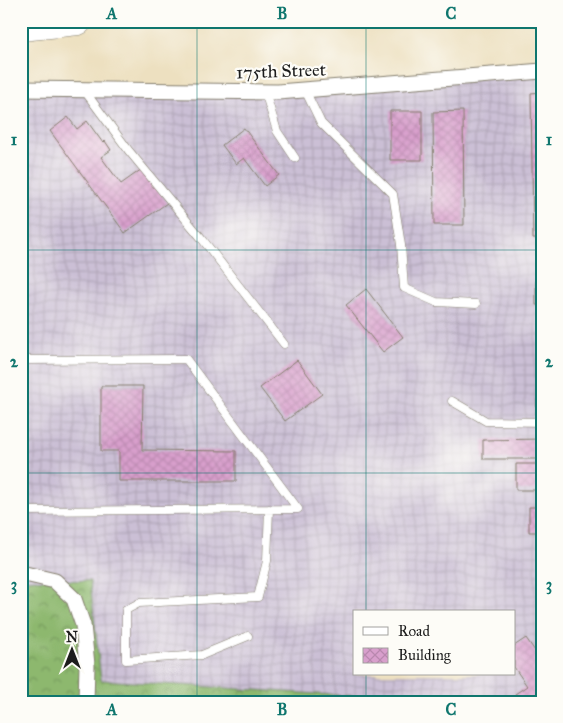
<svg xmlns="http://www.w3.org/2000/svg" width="563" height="723" viewBox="0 0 563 723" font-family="'IM FELL Great Primer',serif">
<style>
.industrial{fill:url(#industrial-grid);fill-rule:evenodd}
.forest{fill:url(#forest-crowns);stroke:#546a45}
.building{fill:url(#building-cross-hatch)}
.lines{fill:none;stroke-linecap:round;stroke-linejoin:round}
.service-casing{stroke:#847e6e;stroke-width:9}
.minor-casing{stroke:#847e6e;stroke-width:17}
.motorway-casing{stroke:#847e6e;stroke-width:29}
.service{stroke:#fff;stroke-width:8}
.minor{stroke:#fff;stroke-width:15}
.motorway{stroke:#fff;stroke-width:28}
.grid{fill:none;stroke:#0f766e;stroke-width:1;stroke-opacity:0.55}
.labels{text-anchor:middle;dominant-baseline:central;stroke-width:4.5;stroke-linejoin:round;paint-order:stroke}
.street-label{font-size:18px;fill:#1c1c1c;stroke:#fdfcf7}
.neatline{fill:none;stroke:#0f766e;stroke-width:2}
.grid-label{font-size:16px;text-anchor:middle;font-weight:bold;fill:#0f766e}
</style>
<defs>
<pattern id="industrial-grid" width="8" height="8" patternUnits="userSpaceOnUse" patternTransform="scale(1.25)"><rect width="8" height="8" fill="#cbbfd5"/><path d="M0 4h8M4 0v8" fill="none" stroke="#aea4b6"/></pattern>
<pattern id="forest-crowns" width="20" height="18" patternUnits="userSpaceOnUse" patternTransform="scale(1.25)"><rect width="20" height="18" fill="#8db86e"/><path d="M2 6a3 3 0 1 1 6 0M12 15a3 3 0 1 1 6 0" fill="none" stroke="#72955a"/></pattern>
<pattern id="building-cross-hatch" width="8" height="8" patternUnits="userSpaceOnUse" patternTransform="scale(1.25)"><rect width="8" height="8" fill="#d89fcc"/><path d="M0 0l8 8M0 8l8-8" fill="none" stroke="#b988af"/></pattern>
</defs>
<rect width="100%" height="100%" fill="#fdfcf7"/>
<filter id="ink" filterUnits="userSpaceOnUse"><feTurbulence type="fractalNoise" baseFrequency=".02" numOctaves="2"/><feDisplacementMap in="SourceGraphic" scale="10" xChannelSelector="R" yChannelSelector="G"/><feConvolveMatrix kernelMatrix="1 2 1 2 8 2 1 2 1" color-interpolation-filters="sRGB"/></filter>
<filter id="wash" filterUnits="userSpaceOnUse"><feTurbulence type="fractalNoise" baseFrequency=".0096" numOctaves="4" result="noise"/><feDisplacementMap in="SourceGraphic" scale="20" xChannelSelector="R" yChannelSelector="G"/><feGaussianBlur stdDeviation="1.12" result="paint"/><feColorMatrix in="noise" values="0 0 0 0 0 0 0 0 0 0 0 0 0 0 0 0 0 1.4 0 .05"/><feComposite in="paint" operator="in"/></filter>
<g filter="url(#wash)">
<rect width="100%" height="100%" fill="#ede0c0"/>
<!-- industrial -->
<path class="industrial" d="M542 74V702H432L100 680 90 581 21 579V87L278 92ZM354 612H514V674H354Z"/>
<!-- forest -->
<path class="forest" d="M21 579 90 581 101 680 395 699V702H21Z"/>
<g id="blocks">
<!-- building -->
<path class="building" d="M542 92V239H533L531 93Z
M390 111H422V160H390Z
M463 111 464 225H434L433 112Z
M68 117 77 129 87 121 103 143 105 141 111 150 101 157 121 184 142 169 167 203 125 233 50 131Z
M244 128 279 175 265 186 244 158 236 164 222 145Z
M536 276H542V305H536Z
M366 289 403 337 383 352 346 305Z
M537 358H542V382H538Z
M297 360 322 394 285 421 260 388Z
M101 386H143L142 450 236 451V481H119V451H101Z
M537 399H542V414H536Z
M542 439V459H483V440Z
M516 464H542V490H516Z
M529 507H542V532H529Z
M526 638 542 661V702H520L515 694 527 686 514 667V646Z"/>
</g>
</g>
<g filter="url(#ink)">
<use href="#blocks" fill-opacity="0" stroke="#847e6e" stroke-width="1"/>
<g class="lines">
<defs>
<path id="service" d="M84 90 129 151 203 240 284 344
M305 90 321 123 393 194 401 245 404 288 436 302 476 304
M265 92 277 131 295 158
M21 360 186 359 298 509 21 511
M452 401 486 421 542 422
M248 636 202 655 126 660V610L139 603 258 597 267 561 269 509"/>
<path id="minor" d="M21 89 278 92 542 71
M21 573 55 581 74 599 83 625 87 665 86 702"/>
<path id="motorway" d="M21 27 78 21"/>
</defs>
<!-- service casing -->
<use href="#service" class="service-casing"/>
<!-- minor casing -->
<use href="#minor" class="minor-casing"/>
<!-- motorway casing -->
<use href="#motorway" class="motorway-casing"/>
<!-- service -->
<use href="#service" class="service"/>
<!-- minor -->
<use href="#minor" class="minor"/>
<!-- motorway -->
<use href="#motorway" class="motorway"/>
</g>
</g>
<!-- grid -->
<path class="grid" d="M197 21V702M366 21V612M21 250H542M21 473H542M366 674V702"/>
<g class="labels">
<!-- street labels -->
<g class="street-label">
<text transform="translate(281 71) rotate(-2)">175th Street</text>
</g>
</g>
<!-- margin -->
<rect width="563" height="723" fill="none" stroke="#fdfcf7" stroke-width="55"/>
<!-- legend -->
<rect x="353" y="610" width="162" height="65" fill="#fdfcf7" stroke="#a3a29f"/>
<rect x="363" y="627" width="25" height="8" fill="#ffffff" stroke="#a3a29f"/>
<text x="398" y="636" font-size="15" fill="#1c1c1c">Road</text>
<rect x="363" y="648" width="25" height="15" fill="url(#building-cross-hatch)" stroke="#a3a29f"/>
<text x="398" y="660" font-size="15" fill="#1c1c1c">Building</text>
<!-- north arrow -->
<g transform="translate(72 650)" stroke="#fdfcf7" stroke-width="4" paint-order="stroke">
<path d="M0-4L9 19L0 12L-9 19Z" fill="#1c1c1c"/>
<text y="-8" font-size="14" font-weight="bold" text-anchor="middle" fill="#1c1c1c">N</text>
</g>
<rect x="28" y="28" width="508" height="668" class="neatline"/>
<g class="grid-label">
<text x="112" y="19">A</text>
<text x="282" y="19">B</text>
<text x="451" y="19">C</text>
<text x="14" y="145">1</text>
<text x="549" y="145">1</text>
<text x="14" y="367">2</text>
<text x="549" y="367">2</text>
<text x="14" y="590">3</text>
<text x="549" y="590">3</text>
<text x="112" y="715">A</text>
<text x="282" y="715">B</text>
<text x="451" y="715">C</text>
</g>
</svg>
